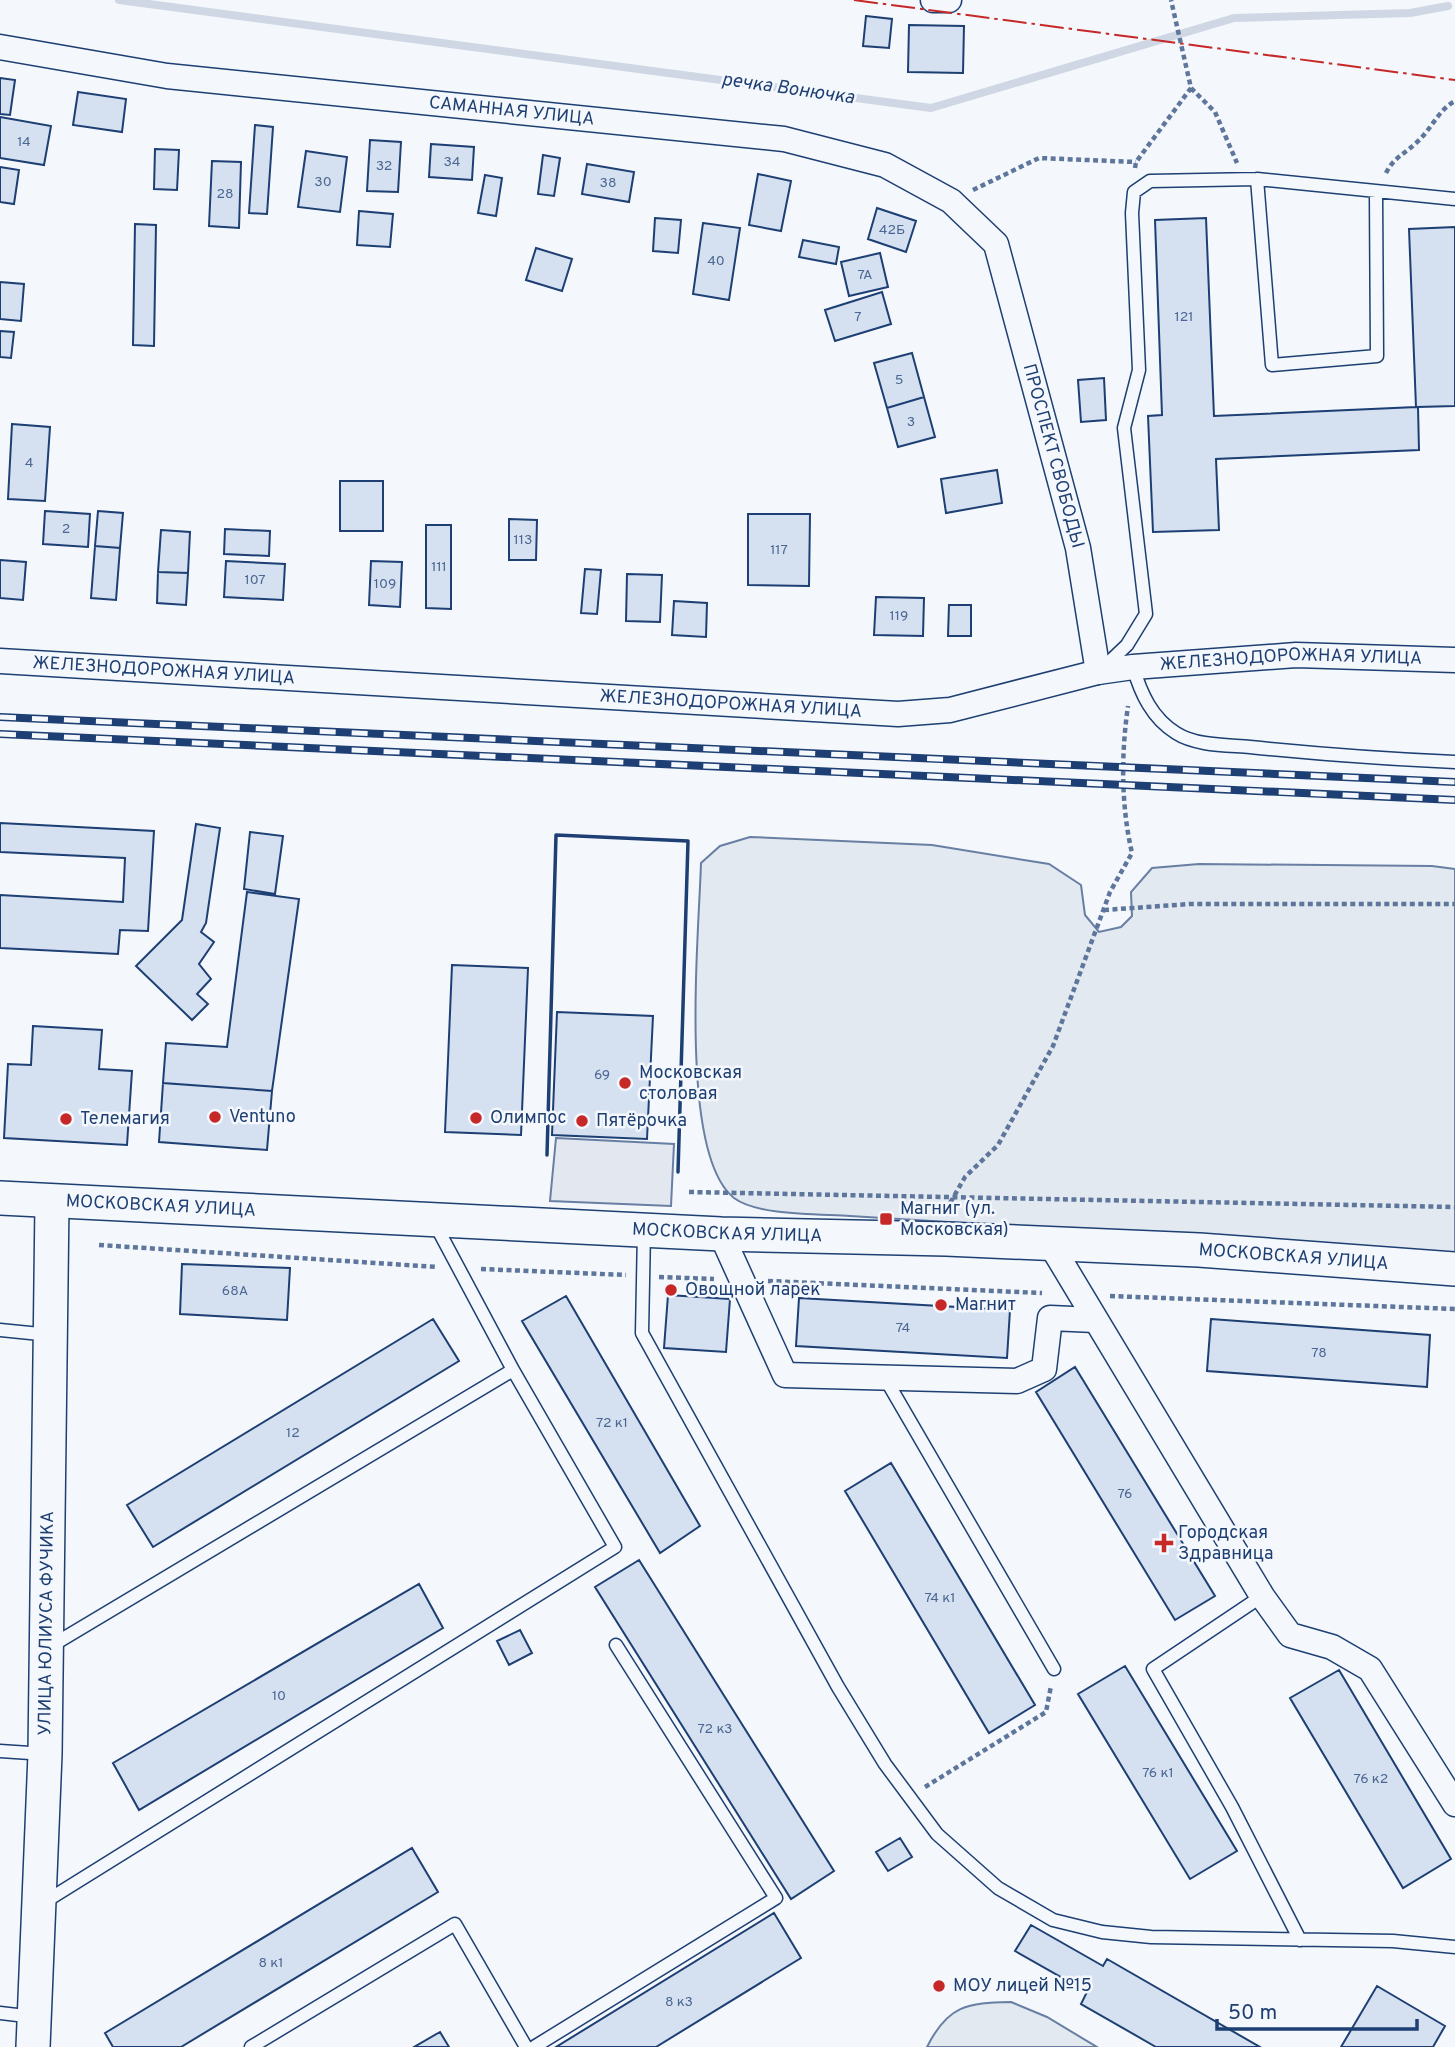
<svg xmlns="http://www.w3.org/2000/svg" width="1455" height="2047" viewBox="0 0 1455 2047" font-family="Overpass,sans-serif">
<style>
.green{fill:#e3e9f0;stroke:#687fa3;stroke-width:2}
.parking{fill:#e3e8f0;stroke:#687fa3;stroke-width:2}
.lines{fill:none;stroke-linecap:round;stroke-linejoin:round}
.stream{stroke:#cfd7e4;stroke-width:8}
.building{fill:#d5e0f0;stroke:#1d3f73;stroke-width:2}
.lane-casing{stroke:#1d3f73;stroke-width:15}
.street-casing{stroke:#1d3f73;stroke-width:27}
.secondary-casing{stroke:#1d3f73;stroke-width:36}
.path{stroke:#5e769c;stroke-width:4.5;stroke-dasharray:5 3.5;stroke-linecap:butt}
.lane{stroke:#f4f7fb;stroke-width:12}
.street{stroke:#f4f7fb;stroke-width:24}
.secondary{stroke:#f4f7fb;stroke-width:33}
.rail-casing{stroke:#1d3f73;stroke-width:8}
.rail{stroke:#f4f7fb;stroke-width:5;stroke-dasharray:16;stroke-linecap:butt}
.wall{stroke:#1d3f73;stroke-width:3.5}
.power{stroke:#c62828;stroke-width:2;stroke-dasharray:24 5 3.5 5;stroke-linecap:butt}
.poi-dot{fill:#c62828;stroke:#f4f7fb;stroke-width:2.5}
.labels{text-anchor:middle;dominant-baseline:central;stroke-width:5;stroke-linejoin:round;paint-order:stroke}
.number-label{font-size:14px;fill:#4b6792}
.street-label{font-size:18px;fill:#1d3f73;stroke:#f4f7fb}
.poi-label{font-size:18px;fill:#1d3f73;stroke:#f4f7fb;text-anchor:start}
.water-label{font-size:19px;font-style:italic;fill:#1d3f73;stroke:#f4f7fb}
</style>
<rect width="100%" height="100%" fill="#f4f7fb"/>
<!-- green -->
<path class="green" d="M750 837 932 845 1049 864 1081 885 1085 915 1099 932 1121 927 1132 916 1131 892 1152 868 1199 864 1432 866 1455 869V1253L850 1216C820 1214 758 1216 734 1198 678 1154 699 933 701 863L720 846Z
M1011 2002 1047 2017 1097 2047H927C948 2005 967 2003 1011 2002Z"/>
<!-- parking -->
<path class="parking" d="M556 1138 674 1144 671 1206 550 1201Z"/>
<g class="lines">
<!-- stream -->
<path class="stream" d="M119 0 931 108 1234 18 1410 13 1448 6"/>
</g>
<!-- building -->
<path class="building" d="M866 16 892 19 889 48 863 46Z
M909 25 964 26 963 73 908 72Z
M0 78 15 80 10 115 0 114Z
M78 92 126 99 122 132 73 125Z
M0 117 51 126 44 165 0 158Z
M255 125 273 127 267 214 249 213Z
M370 140 401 142 398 192 367 191Z
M431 144 474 147 472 180 429 177Z
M155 149 179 150 177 190 154 189Z
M306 151 347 157 340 212 298 207Z
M543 155 560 158 554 196 538 194Z
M212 161 241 162 239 228 209 226Z
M587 164 634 172 629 202 582 194Z
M0 167 19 170 14 204 0 202Z
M758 174 791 181 781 231 749 225Z
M485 175 502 178 496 216 478 213Z
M877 208 916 221 906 252 868 239Z
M359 211 393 214 390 247 357 245Z
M655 218 681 220 678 253 653 251Z
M1206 218 1214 416 1416 407 1409 229 1455 227V406L1418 407 1419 450 1216 459 1219 530 1153 532 1148 416 1162 415 1155 220Z
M703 223 740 228 729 300 693 294Z
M135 224 156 225 154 346 133 345Z
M803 240 839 247 836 264 799 257Z
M536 248 572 259 562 291 526 280Z
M880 253 888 287 849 296 841 262Z
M0 282 24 284 21 321 0 319Z
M882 292 891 324 835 341 825 310Z
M0 331 14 332 11 358 0 357Z
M912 353 924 397 887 408 874 363Z
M1104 378 1106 420 1081 422 1078 380Z
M924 397 935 437 898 447 887 408Z
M12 424 50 427 45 501 8 499Z
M997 470 1002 503 946 513 941 479Z
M340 481H383V531H340Z
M45 511 90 514 88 547 43 544Z
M98 511 123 513 120 548 95 546Z
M748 514H810L809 586 748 585Z
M509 519 537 520 536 560H509Z
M426 525H451V609L426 608Z
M225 529 270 531 269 556 224 554Z
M161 530 190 532 188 573 158 572Z
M95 546 120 548 116 600 91 598Z
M0 560 26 562 23 600 0 598Z
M226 561 285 564 283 600 224 597Z
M371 561 402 562 400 607 369 605Z
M585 569 601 570 597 614 581 613Z
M158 572 188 573 186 605 157 603Z
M627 574 662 575 660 622 626 621Z
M876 597 924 598 923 636 874 635Z
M674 601 707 603 706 637 672 635Z
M949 605H971V636H948Z
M0 823 154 831 148 931 120 930 118 954 0 948V895L123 902 125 858 0 852Z
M196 824 220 828 206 923 201 932 214 942 199 964 211 979 197 994 208 1004 192 1020 136 966 182 920Z
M250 832 283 836 275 894 244 889Z
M247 892 299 899 272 1091 163 1083 166 1043 227 1047Z
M452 965 528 968 521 1135 445 1132Z
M557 1012 653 1016 647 1139 552 1135Z
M33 1026 102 1030 99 1069 132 1071 127 1145 4 1138 8 1064 31 1065Z
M163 1083 272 1091 267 1150 159 1142Z
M182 1264 290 1268 287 1320 180 1314Z
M668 1295 730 1299 726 1352 664 1348Z
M566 1296 700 1526 660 1553 522 1321Z
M799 1298 1010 1310 1007 1358 796 1346Z
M433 1319 459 1361 153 1547 127 1505Z
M1211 1319 1430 1335 1427 1387 1207 1371Z
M1075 1367 1215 1596 1175 1620 1036 1392Z
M891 1463 1035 1705 989 1733 845 1491Z
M639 1560 834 1871 791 1899 595 1587Z
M419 1584 443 1628 139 1810 113 1763Z
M520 1630 532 1653 509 1665 497 1641Z
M1125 1666 1237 1851 1190 1879 1078 1694Z
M1339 1670 1451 1859 1403 1888 1290 1698Z
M900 1838 912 1857 888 1871 876 1852Z
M412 1848 438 1892 181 2047H113L105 2033Z
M774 1913 801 1958 656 2047H556Z
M1031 1925 1103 1966 1107 1959 1260 2047H1156L1081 2004 1087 1992 1015 1951Z
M1377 1986 1445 2026 1433 2047H1341Z
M440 2032 449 2047H414Z"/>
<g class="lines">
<defs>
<path id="lane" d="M1257 179 1272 365 1377 356 1376 193
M1104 667 1127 645 1146 614 1124 428 1139 370 1132 213 1134 192 1150 181 1257 179 1455 199
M1133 667C1141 694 1152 718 1176 733 1196 746 1228 745 1250 747 1319 754 1386 759 1455 762
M644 1231 642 1333 838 1687 885 1764 937 1834 998 1888 1053 1920 1102 1932 1151 1937 1393 1941 1455 1947
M0 1330 50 1335
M885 1378 1054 1669
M1262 1596 1153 1669 1232 1807 1300 1940
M51 1646 513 1370
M0 1751 45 1754
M43 1903 615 1547 513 1370 435 1224
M0 2013 34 2017
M251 2047 455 1924 526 2047
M534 2047 776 1898 616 1645"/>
<g id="street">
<path d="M933 0H949"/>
<path id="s1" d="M0 47 167 76 784 139 885 165 951 201 996 244 1078 548 1098 672"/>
<path id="s2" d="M0 661 898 714 950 710 1098 672 1133 667 1296 655 1455 660"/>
<path d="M721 1234 785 1375 1017 1381 1044 1369 1050 1318 1095 1320"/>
<path d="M1051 1245 1262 1596 1290 1635 1332 1647 1370 1669 1455 1804"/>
</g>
<g id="secondary">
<path id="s3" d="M0 1198 721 1234 946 1239 1199 1250 1455 1269"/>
<path id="s4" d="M33 2047 45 1754 52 1202"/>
</g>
</defs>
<!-- lane casing -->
<use href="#lane" class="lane-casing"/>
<!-- street casing -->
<use href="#street" class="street-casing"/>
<!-- secondary casing -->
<use href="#secondary" class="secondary-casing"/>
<!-- path -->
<path class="path" d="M1191 88 1215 112 1237 163
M1135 168 1136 162 1191 88 1171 0
M1386 173C1394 157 1405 154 1417 142 1431 130 1438 110 1455 101
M973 190 1039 158 1136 162
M1104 910 1190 904H1455
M689 1192 1455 1207
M946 1210 965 1177 998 1145 1053 1046 1110 892 1132 853C1121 806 1121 754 1128 706
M99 1245 437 1267
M481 1269 626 1275
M659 1277 714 1279
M768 1281 1042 1293
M1110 1296 1455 1309
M925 1787 1046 1712 1051 1686"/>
<!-- lane -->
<use href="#lane" class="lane"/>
<!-- street -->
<use href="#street" class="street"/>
<!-- secondary -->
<use href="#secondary" class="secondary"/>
<defs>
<path id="rail" d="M0 717 1455 782
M0 734 1455 800"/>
</defs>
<!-- rail casing -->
<use href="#rail" class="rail-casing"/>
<!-- rail -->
<use href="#rail" class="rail"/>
<!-- wall -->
<path class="wall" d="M547 1155 556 835 688 841 678 1172"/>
<!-- power -->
<path class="power" d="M854 0 1455 80"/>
</g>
<!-- markers -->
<g class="poi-dot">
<circle cx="625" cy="1083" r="7"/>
<circle cx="215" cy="1117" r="7"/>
<circle cx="476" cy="1118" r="7"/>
<circle cx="66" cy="1119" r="7"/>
<circle cx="582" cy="1121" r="7"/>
<rect x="879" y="1212" width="14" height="14" rx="3.5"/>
<circle cx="671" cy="1290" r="7"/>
<circle cx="941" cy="1305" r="7"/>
<path d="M1160.5 1532.5h7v7h7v7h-7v7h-7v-7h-7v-7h7z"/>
<circle cx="939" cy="1986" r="7"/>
</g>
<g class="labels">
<!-- number labels -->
<g class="number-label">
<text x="24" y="142">14</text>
<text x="452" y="162">34</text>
<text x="384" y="166">32</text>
<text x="323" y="182">30</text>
<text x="608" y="183">38</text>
<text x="225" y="194">28</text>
<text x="892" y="230">42Б</text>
<text x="716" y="261">40</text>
<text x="865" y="275">7А</text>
<text x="858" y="317">7</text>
<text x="1184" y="317">121</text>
<text x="899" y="380">5</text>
<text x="911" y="422">3</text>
<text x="29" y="463">4</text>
<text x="66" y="529">2</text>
<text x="523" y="540">113</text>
<text x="779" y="550">117</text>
<text x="439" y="567">111</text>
<text x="255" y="580">107</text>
<text x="385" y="584">109</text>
<text x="899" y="616">119</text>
<text x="602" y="1075">69</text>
<text x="235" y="1291">68А</text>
<text x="903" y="1328">74</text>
<text x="1319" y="1353">78</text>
<text x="612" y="1423">72 к1</text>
<text x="293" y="1433">12</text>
<text x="1125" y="1494">76</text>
<text x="940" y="1598">74 к1</text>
<text x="279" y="1696">10</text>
<text x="715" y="1729">72 к3</text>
<text x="1158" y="1773">76 к1</text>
<text x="1371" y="1779">76 к2</text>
<text x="271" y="1963">8 к1</text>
<text x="679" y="2002">8 к3</text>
</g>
<!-- street labels -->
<g class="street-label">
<text stroke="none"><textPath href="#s1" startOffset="516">САМАННАЯ УЛИЦА</textPath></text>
<text stroke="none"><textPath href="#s1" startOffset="1251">ПРОСПЕКТ СВОБОДЫ</textPath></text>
<text stroke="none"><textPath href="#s2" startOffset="1298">ЖЕЛЕЗНОДОРОЖНАЯ УЛИЦА</textPath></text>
<text stroke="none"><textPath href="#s2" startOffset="164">ЖЕЛЕЗНОДОРОЖНАЯ УЛИЦА</textPath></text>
<text stroke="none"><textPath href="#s2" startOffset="732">ЖЕЛЕЗНОДОРОЖНАЯ УЛИЦА</textPath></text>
<text stroke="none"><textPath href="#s3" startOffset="161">МОСКОВСКАЯ УЛИЦА</textPath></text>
<text stroke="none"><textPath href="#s3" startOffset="728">МОСКОВСКАЯ УЛИЦА</textPath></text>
<text stroke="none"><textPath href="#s3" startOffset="1295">МОСКОВСКАЯ УЛИЦА</textPath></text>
<text stroke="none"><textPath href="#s4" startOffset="424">УЛИЦА ЮЛИУСА ФУЧИКА</textPath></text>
</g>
<!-- poi labels -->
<g class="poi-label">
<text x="639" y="1073">Московская<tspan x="639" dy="21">столовая</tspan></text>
<text x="229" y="1117">Ventuno</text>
<text x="490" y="1118">Олимпос</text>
<text x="80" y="1119">Телемагия</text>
<text x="596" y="1121">Пятёрочка</text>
<text x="900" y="1209">Магниг (ул.<tspan x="900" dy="21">Московская)</tspan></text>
<text x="685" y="1290">Овощной ларек</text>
<text x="955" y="1305">Магнит</text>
<text x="1178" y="1533">Городская<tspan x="1178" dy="21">Здравница</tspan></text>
<text x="953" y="1986">МОУ лицей №15</text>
</g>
<!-- water labels -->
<g class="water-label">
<text transform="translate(788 89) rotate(8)">речка Вонючка</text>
</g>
</g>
<!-- scale -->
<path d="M1217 2019v10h200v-10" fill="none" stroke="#1d3f73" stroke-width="3.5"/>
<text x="1228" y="2019" font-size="21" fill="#1d3f73" stroke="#f4f7fb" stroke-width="5" paint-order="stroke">50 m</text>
</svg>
